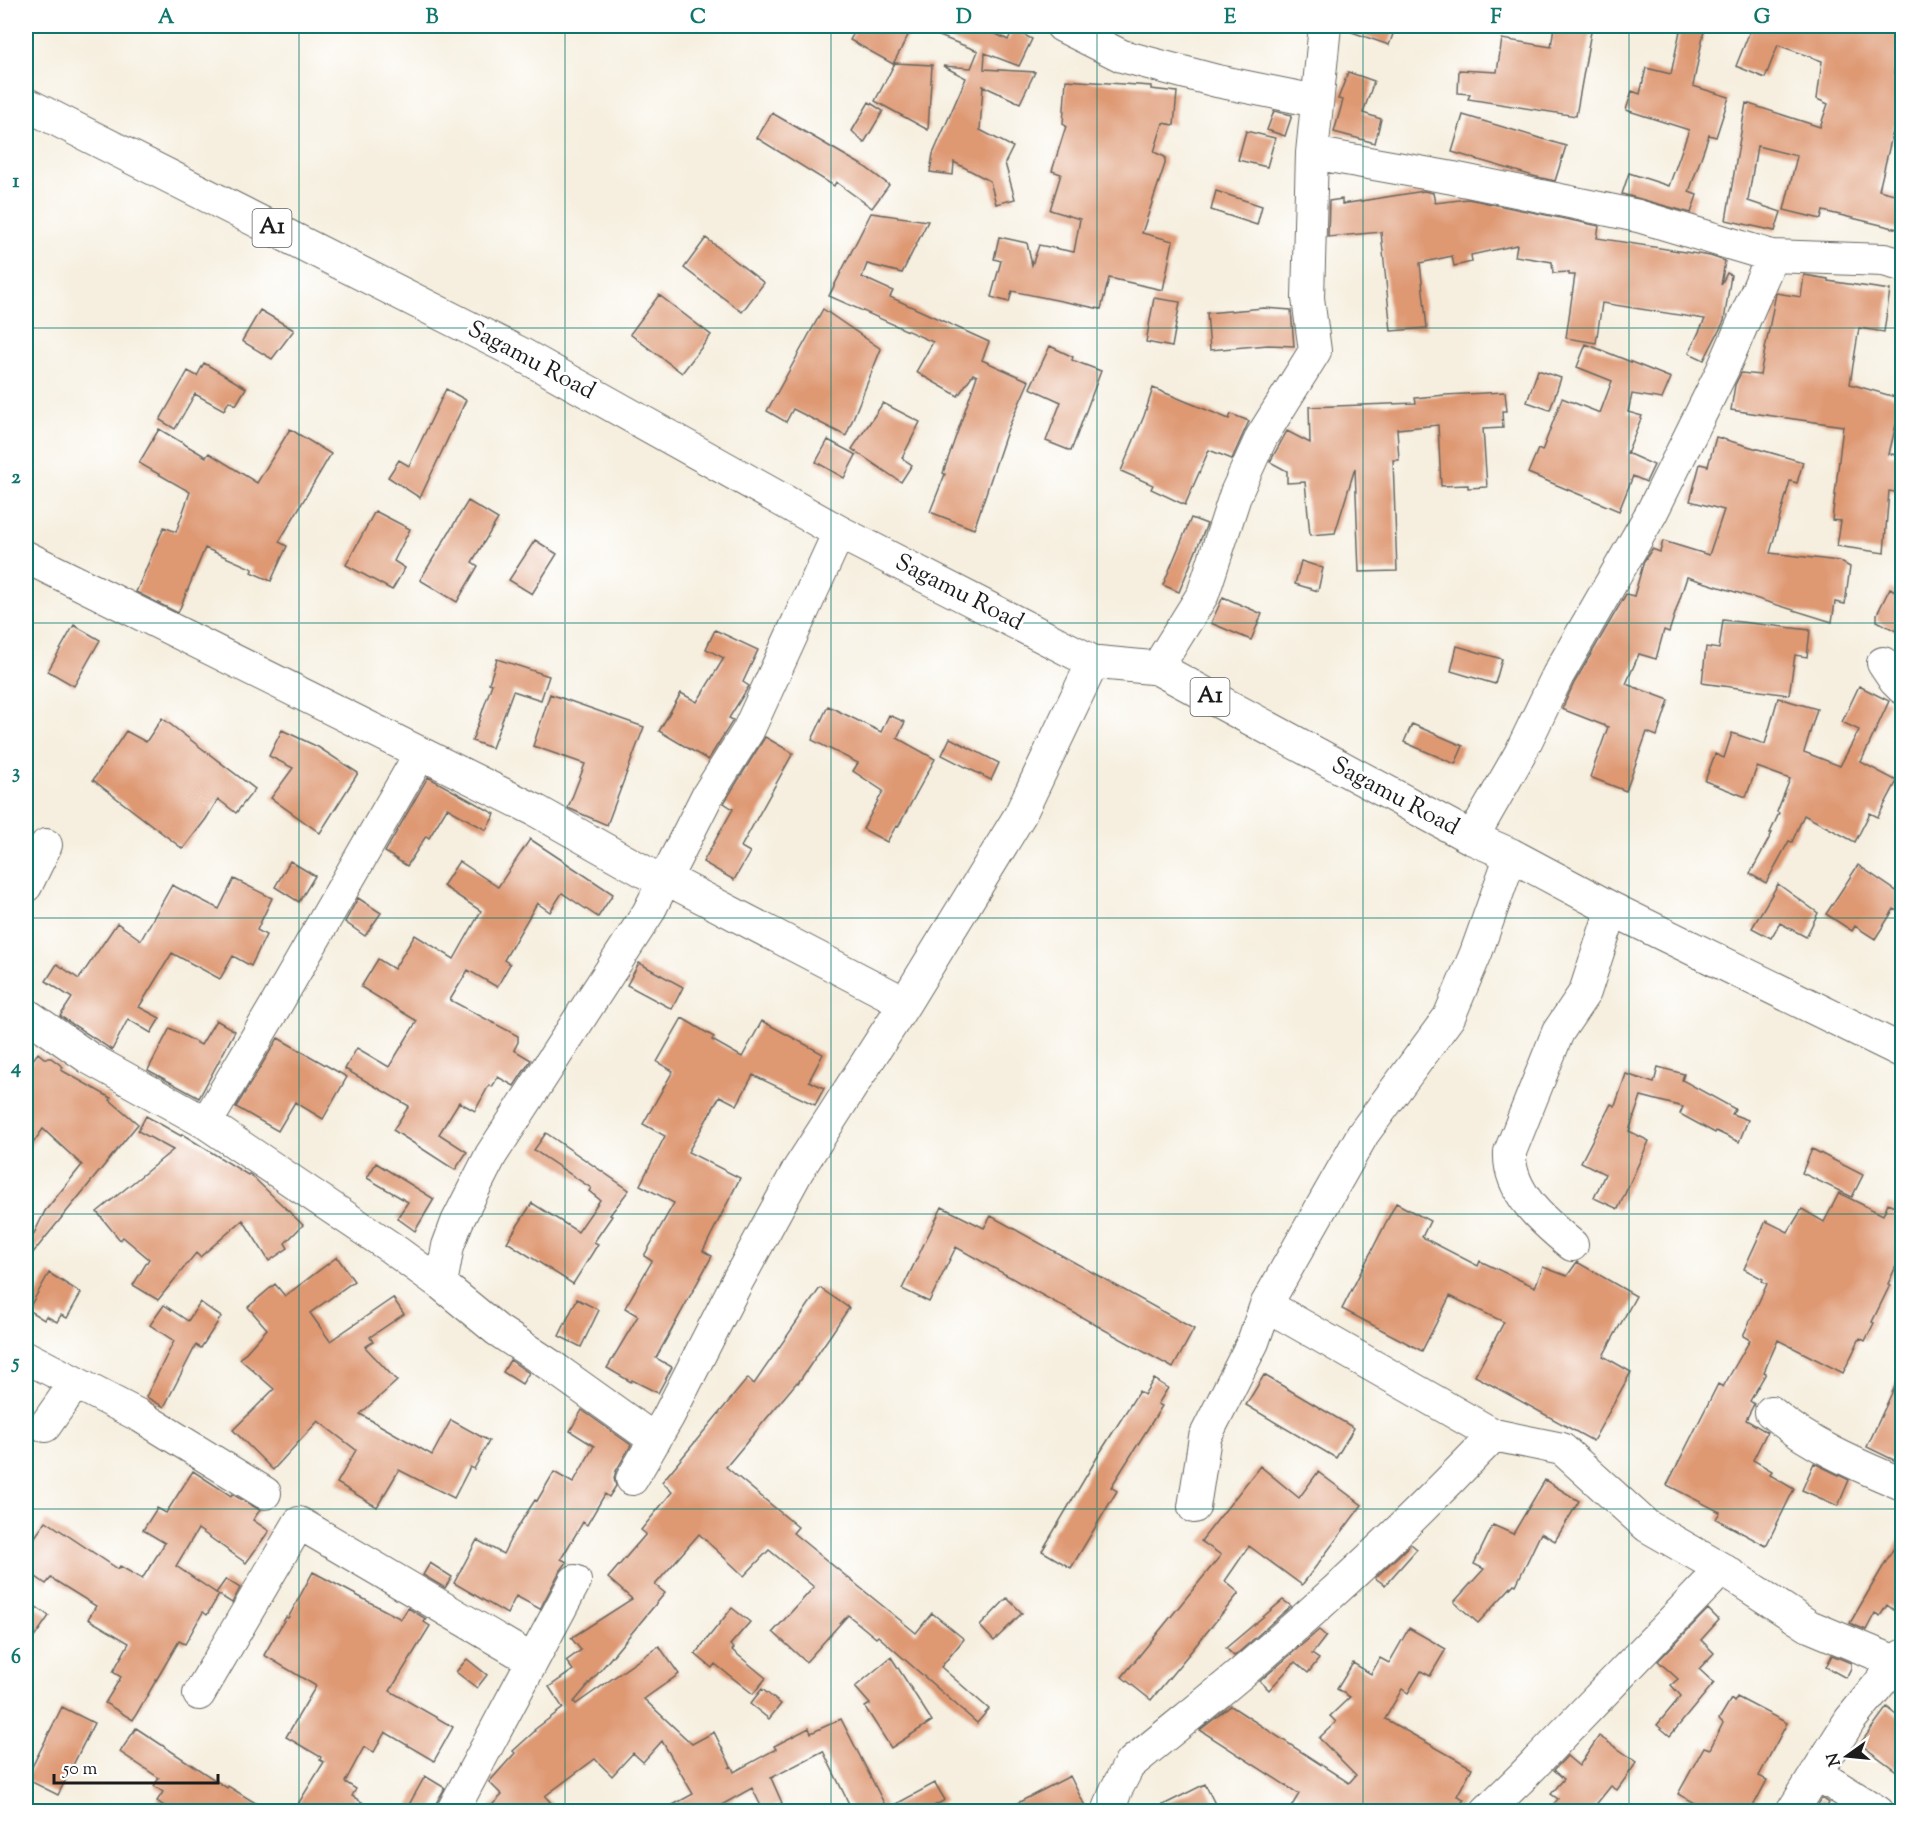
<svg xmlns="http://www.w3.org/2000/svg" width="1928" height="1837" viewBox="0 0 1928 1837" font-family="'Sorts Mill Goudy',serif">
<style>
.building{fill:#de9872}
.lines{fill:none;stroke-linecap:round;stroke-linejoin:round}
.minor-casing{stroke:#686660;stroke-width:34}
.highway-casing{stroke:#686660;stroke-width:35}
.minor{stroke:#fff;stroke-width:32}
.highway{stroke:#fff;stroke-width:33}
.grid{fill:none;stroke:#0f766e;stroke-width:1.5;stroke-opacity:0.55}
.labels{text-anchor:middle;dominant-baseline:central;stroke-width:6;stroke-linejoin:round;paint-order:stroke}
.shield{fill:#fff;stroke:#606060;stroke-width:1.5}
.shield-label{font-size:22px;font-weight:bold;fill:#1c1c1c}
.street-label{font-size:24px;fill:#1c1c1c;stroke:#fff}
.neatline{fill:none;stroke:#0f766e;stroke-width:2}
.grid-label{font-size:20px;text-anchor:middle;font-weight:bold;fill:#0f766e}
</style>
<rect width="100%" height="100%" fill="#fff"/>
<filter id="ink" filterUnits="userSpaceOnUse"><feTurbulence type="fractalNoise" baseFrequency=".0167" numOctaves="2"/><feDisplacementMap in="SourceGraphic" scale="12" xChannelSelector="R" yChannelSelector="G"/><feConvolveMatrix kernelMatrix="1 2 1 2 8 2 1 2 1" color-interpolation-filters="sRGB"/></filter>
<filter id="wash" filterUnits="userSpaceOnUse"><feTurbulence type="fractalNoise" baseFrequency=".008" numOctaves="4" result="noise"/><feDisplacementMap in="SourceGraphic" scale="24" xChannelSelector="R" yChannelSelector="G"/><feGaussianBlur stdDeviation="1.35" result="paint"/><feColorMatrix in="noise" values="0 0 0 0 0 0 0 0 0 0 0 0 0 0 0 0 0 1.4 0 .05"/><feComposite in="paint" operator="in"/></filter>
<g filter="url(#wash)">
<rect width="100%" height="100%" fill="#f6efdf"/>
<g id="blocks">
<!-- building -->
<path class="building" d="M858 26H913L893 64 850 40Z
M916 26H980L1008 40 1013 29 1032 39 1019 66 985 53 984 69 1035 72 1020 103 983 86 980 130 1013 147 1005 163 1015 199 996 204 990 181 954 162 953 175 930 172 933 154 966 78 943 66 971 68 978 51 916 27Z
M1343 26H1396L1389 45 1343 29Z
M1554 26H1592L1576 116 1468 99 1470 94 1458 93 1459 70 1497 72 1502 39 1551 47Z
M1681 26H1705L1693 86 1729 97 1716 137 1709 135 1689 192 1697 195 1691 213 1622 194 1629 173 1669 186 1689 130 1626 110 1632 91 1640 94 1646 68 1671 74Z
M1752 26H1902L1894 73 1902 75V112L1898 111 1879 190 1902 196V230L1823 211 1821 219 1784 210 1797 156 1757 146 1748 201 1781 212 1775 231 1726 220 1746 103 1820 127 1828 104 1817 99 1822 61 1778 45 1765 78 1736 66Z
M895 63 932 65 928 130 875 101Z
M1348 72 1374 81 1363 113 1381 119 1375 143 1334 132 1343 100 1338 99Z
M1066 80 1151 86V89L1177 92 1174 125 1163 123 1154 152 1165 157V164L1142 233 1173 241 1163 290 1109 278 1101 309 1012 291 1009 302 991 297 1001 261 994 259 999 237 1027 243 1032 265 1039 245 1074 252 1080 219 1050 210 1061 174 1052 171 1066 126 1063 124Z
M869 102 883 111 864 143 852 131Z
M1274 111 1292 115 1285 136 1267 130Z
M772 113 865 167 889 185 872 208 836 182 834 186 757 138Z
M1463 115 1566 146 1555 181 1533 176 1452 152Z
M1246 131 1275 138 1267 167 1238 160Z
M1216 191 1262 206 1257 225 1211 210Z
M1424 191 1433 193 1435 203 1468 199 1599 226 1597 238 1710 256 1725 261 1721 285 1727 273 1731 275 1724 321 1704 360 1689 353 1705 319 1602 303 1596 343 1566 338 1575 275H1569V272L1553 273 1552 262 1515 256 1517 245 1471 255 1472 262 1454 266 1452 256 1420 263 1427 328 1391 331 1381 232 1328 237 1329 201 1342 199V204Z
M871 213 928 221 902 273 867 264 862 277 893 291 890 297 989 342 982 360 1029 381 1007 431 974 529 930 512 945 474 943 473 977 376 973 374 958 396 916 372 933 342 829 296Z
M706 238 764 283 742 312 684 268Z
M1804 275 1828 279V281L1890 290 1884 332 1859 328 1850 384 1902 399 1889 454 1902 455V493L1889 491 1884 553 1837 546 1841 521 1832 520 1843 426 1731 410 1735 385 1741 373 1760 375 1776 293 1801 297Z
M659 295 711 335 682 373 630 334Z
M1154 298 1180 302 1172 347 1146 342Z
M1264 308 1291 310 1294 346 1268 345 1210 350 1207 313Z
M823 309 881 349 846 436 793 409 786 422 767 411Z
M260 310 294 330 272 359 242 341Z
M1586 344 1671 378 1662 399 1632 394 1628 412 1642 416 1627 453 1654 465 1646 482 1633 476 1619 511 1528 473 1538 449 1542 451 1562 398 1600 413 1612 381 1577 367Z
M1050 346 1073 357 1072 360 1101 371 1071 451 1046 441 1061 402 1030 388Z
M204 363 246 388 236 405 229 401 224 410 195 394 175 429 160 420 188 371 197 376Z
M1538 370 1561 378 1550 410 1527 402Z
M1153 388 1229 419 1231 414 1249 421 1232 459 1209 450 1185 505 1151 489 1153 485 1121 471 1144 416Z
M446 389 466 400 420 498 388 477 399 460 409 466Z
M1505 392 1507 411H1502L1503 428 1483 429 1487 487 1468 488V485L1441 486 1438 425 1397 429 1399 460H1393L1397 571 1359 572 1355 468 1335 533 1310 535 1305 482 1287 483V471L1270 462 1287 431 1310 443 1309 407 1416 403 1415 398 1445 395Z
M883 403 920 422 902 458 912 465 901 482 852 449Z
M159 429 206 457 209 453 257 483 290 429 331 454 279 542 287 546 271 581 251 572 253 569 205 548 178 613 136 592 164 527 176 532 190 492 139 463Z
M1716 437 1803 462 1797 483 1790 481 1770 553 1839 561 1850 567 1845 604 1835 602 1832 622 1687 577 1669 632 1664 630 1656 659 1639 654 1626 684 1669 700 1657 736 1647 732 1626 791 1590 777 1608 727 1562 709 1574 683 1626 594 1634 596 1644 561 1652 549 1660 552 1663 541 1709 555 1724 510 1690 501 1700 464 1708 466Z
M828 440 856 455 844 478 816 462Z
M468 501 498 519 472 562 478 566 457 602 420 580Z
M375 511 410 529 394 561 405 568 392 590 346 565Z
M1191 518 1207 524 1179 592 1163 585Z
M535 540 557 554 532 594 509 580Z
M1301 561 1323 568 1318 591 1295 584Z
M1890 588 1902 595V619L1896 631 1877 621V614Z
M1223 597 1262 614 1251 640 1211 623Z
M1723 620 1810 630 1807 657 1795 655 1789 695 1702 683 1706 647 1719 649Z
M74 625 100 640 74 686 48 671Z
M715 630 758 650 743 682 749 686 729 718 733 720 732 722 708 760 659 731 681 693 697 702 724 658 706 649Z
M1457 646 1502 659 1495 684 1451 671Z
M497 659 549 676 541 700 513 691 492 748 472 741 492 684 489 683Z
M1859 686 1889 701 1861 762 1897 781 1878 817 1870 813 1855 842 1804 815 1792 842 1789 841 1766 883 1750 874 1772 833H1770L1779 813 1777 812 1790 779 1757 767 1746 797 1705 781 1715 754 1724 758 1732 733 1765 744 1778 698 1817 709 1804 752 1840 766 1859 730 1842 722Z
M550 694 644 727 607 825 568 808 585 764 533 746Z
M828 706 881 732 889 715 905 722 897 738 935 759 898 827 896 826 887 842 863 829 883 791 853 771 858 763 812 740Z
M162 718 255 789 236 813 218 799 206 819 183 849 93 780 126 731 146 742Z
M1412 724 1463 746 1455 764 1404 742Z
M282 730 318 747 358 773 320 833 271 798 293 768 269 756Z
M765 737 793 753 741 847 750 852 734 880 703 862 733 809 724 803Z
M950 738 999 763 991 780 942 755Z
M428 777 495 814 486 830 447 808 429 838 426 836 407 866 385 852Z
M530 839 613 894 598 917 562 893 550 912 537 903 504 960 510 964 497 987 468 970 450 1000 518 1036V1042L514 1050 531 1060 514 1086 498 1077 492 1087 489 1085 475 1111 459 1102 439 1134 467 1152 455 1170 393 1130 409 1106 345 1069 357 1048 389 1067 417 1021 361 987 378 959 394 969 415 935 454 959 481 911 443 886 459 861 498 887Z
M290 861 315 876 299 902 275 887Z
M1858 865 1902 895V914L1894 909 1875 939 1855 926 1852 931 1826 914Z
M234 879 272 898 257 930 266 935 251 966 233 956 220 979 172 953 139 1007 160 1018 151 1033 128 1019 112 1050 60 1016 72 998 46 981 57 964 79 979 117 923 141 940 172 885 219 909Z
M1778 884 1818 913 1806 937 1780 923 1771 938 1752 928Z
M358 898 381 913 365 936 345 922Z
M639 963 683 987 672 1009 627 985Z
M682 1018 714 1037 712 1040 742 1057 762 1021 823 1054 809 1081 824 1088 815 1105 753 1075 737 1105 720 1096 688 1152 740 1178 703 1251 712 1256 656 1358 672 1367 658 1393 632 1380 631 1382 607 1368 638 1316 625 1308 652 1261 644 1256 674 1203 640 1185 665 1136 643 1124 673 1071 657 1062Z
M216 1020 235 1031 199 1098 148 1070 170 1028 201 1045Z
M278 1038 347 1077 323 1119 295 1102 278 1131 236 1107Z
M38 1053 44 1058H51L63 1067 61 1070 111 1098 110 1100 138 1124 32 1254 26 1250 45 1211 82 1165 43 1129 26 1153V1069Z
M1658 1067 1684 1074 1682 1080 1735 1109 1732 1114 1748 1120 1739 1142 1716 1131 1715 1133 1680 1114 1683 1107 1641 1096 1629 1131 1649 1141 1618 1209 1594 1198 1605 1174 1581 1162 1611 1104 1615 1106 1626 1074 1654 1083Z
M146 1116 181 1136 182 1134 248 1175 249 1174 252 1176 303 1225 285 1243 288 1248 269 1261 243 1220 200 1257 196 1253 158 1300 133 1285 149 1259 123 1237 120 1240 97 1212 173 1150 138 1131Z
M546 1133 629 1190 610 1215 612 1216 594 1242 598 1244 573 1284 507 1242 532 1203 578 1232 600 1200 589 1191 591 1188 534 1150Z
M1812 1149 1863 1175 1852 1197 1802 1173Z
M376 1163 434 1199 415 1231 397 1218 408 1202 367 1178Z
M1839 1193 1883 1215 1888 1203 1902 1210V1253L1888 1284 1890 1285 1872 1322 1874 1323 1865 1341 1860 1338 1843 1373 1778 1340 1764 1372 1766 1373 1750 1401 1754 1404 1746 1420 1767 1432 1753 1460 1772 1471 1770 1475 1794 1489 1766 1546 1716 1519 1720 1512 1667 1485 1718 1384 1723 1387 1750 1340 1743 1336 1767 1284 1762 1281 1763 1279 1744 1269 1766 1221 1788 1232 1802 1209 1824 1222Z
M1396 1203 1430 1221 1422 1237 1478 1266 1480 1261 1535 1287 1543 1267 1567 1276 1577 1262 1636 1296 1603 1356 1631 1372 1593 1441 1475 1376 1504 1322 1450 1296 1422 1351 1342 1309Z
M942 1207 984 1228 991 1216 1194 1329 1173 1368 956 1247 929 1302 902 1289Z
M337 1257 354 1281 310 1313 330 1341 393 1298 404 1314 370 1337 373 1342 365 1347 397 1381 360 1414 432 1455 451 1420 489 1441 474 1469 470 1467 454 1498 399 1470 377 1507 337 1483 356 1450 318 1421 273 1470 233 1430 274 1389 240 1359 267 1329 248 1307 275 1284 285 1296Z
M49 1273 81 1293 67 1318 61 1315 57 1322 46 1316 44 1320 28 1310Z
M820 1288 849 1308 798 1383 797 1382 726 1467 798 1527 793 1533 916 1633 932 1613 964 1639 941 1667 989 1709 977 1723 878 1636 876 1638 848 1615 806 1662 773 1632 814 1587 769 1550 744 1576 699 1534 655 1585 665 1593 574 1702 576 1704 659 1646 679 1674 644 1699 692 1744 714 1732 731 1766 729 1768 732 1767 734 1772 776 1749 774 1746 809 1728 811 1733 841 1719 887 1809 935 1783 945 1800 923 1812H853L823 1751 771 1778 782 1803 764 1812 752 1788 709 1812H660L693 1794 662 1741 643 1762 633 1753 612 1776 595 1759 545 1796 559 1812H485L502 1795 489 1782 515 1753 513 1751 535 1731 534 1730 563 1708 549 1687 573 1670 566 1661 581 1650 571 1638 632 1599 608 1578 646 1534 641 1530 672 1492 662 1482 748 1378 754 1384Z
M577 1299 599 1310 581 1347 559 1336Z
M200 1302 221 1317 201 1348 196 1345 164 1407 146 1397 174 1341 150 1325 164 1305 188 1321Z
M510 1360 529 1373 522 1384 503 1372Z
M1902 1371V1464L1867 1447Z
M1264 1375 1354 1428 1336 1458 1246 1405Z
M1154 1379 1168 1388 1158 1404 1162 1406 1111 1487 1117 1491 1071 1568 1042 1551 1101 1451 1139 1391 1144 1395Z
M582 1410 631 1445 616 1471 614 1478 616 1486 609 1497 605 1494 587 1525 583 1522 561 1559 567 1562 559 1573 540 1609 516 1596 507 1614 454 1583 477 1540 503 1554 512 1536 535 1500 537 1501 554 1472 573 1483 594 1446 570 1431Z
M1814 1463 1849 1480 1838 1506 1802 1490Z
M1260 1466 1299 1498 1318 1472 1362 1505 1302 1585 1249 1546 1225 1581 1239 1593 1151 1700 1122 1677 1221 1555 1201 1541Z
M193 1471 231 1496 232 1494 260 1510 253 1520 269 1531 246 1563 198 1529 176 1566 219 1595 207 1615 203 1612 185 1644 179 1641 133 1720 105 1703 121 1677 113 1672 129 1643 88 1619 96 1606 51 1578 46 1584 26 1570V1550L46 1521 118 1569 120 1566 142 1579 165 1543 143 1530 157 1508 166 1513Z
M1545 1480 1579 1501 1555 1541 1541 1533 1516 1585 1514 1584 1478 1623 1454 1602 1484 1569 1474 1564 1493 1525 1513 1534Z
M1902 1534V1616L1887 1605 1880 1616 1875 1613 1866 1630 1854 1625 1850 1623Z
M1411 1544 1417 1549 1385 1585 1375 1578Z
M430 1563 452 1577 445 1588 423 1575Z
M313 1572 401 1619 408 1608 426 1619 424 1622 430 1626 390 1691 453 1727 434 1761 385 1732 374 1752 364 1747 345 1782 356 1789 352 1796 378 1812H293L324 1762 320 1760 321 1757 286 1737 316 1686 264 1655 286 1617 288 1618Z
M226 1579 240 1588 232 1603 216 1593Z
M1007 1598 1022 1613 994 1641 980 1626Z
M1283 1600 1291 1606 1238 1653 1234 1656 1226 1648Z
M32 1604 49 1616 26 1649V1614Z
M732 1608 750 1622 730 1645 734 1648 732 1650 766 1678 753 1694 715 1664 712 1668 695 1654Z
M1708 1609 1719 1620 1701 1640 1714 1653 1699 1669 1714 1683 1670 1736 1657 1725 1681 1696 1671 1685 1678 1679 1658 1661Z
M1409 1628 1446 1649 1430 1676 1421 1671 1408 1693 1402 1689 1385 1719 1472 1768 1457 1796 1464 1799 1457 1812H1288L1299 1794 1200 1730 1231 1706 1349 1783 1356 1775 1319 1738 1336 1722 1330 1716 1350 1697 1337 1689 1353 1663 1371 1674 1380 1658 1389 1663Z
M1319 1630 1326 1636 1312 1654 1319 1659 1308 1673 1295 1662 1269 1690 1260 1681Z
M1832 1655 1851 1663V1668L1846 1678 1826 1667Z
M891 1657 932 1721 891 1748 865 1707 870 1704 855 1687Z
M467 1659 487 1675 477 1688 456 1672Z
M762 1689 781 1704 769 1719 750 1704Z
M1737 1697 1787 1723 1759 1776 1767 1780 1750 1812H1710L1678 1794 1704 1747 1710 1749 1723 1723 1719 1719 1731 1699 1734 1702Z
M62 1707 94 1723 58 1795 26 1779Z
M1887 1707 1902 1719V1775L1860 1744Z
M136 1728 227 1788 228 1786 270 1812H173L157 1801 163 1792 154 1786 159 1778 120 1752Z
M1599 1736 1637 1762 1617 1790 1611 1786 1590 1812H1547L1558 1799 1551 1794 1564 1779 1554 1770 1567 1756 1579 1766Z
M425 1776 445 1788 431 1812H405Z
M1070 1776 1088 1812H1000L1037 1793Z
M1205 1784 1219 1812H1149Z
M1822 1798 1829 1803 1824 1812H1814Z"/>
</g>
</g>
<g filter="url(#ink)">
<use href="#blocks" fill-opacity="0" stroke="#686660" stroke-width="1.5"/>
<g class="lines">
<defs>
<path id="minor" d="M1062 26 1122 56 1217 81 1316 101
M1312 153 1453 178 1638 216 1772 256 1884 260 1902 265
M26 557 535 810 652 876 665 878 905 1003
M1883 663 1895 681 1902 688
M1157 668 1203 594 1236 493 1262 436 1315 351 1308 298 1312 153 1325 26
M1472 838 1520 754 1558 675 1652 512 1723 369 1772 256
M26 886 46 845
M26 1014 89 1058 206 1123 390 1247 441 1284 497 1330 550 1365 655 1440
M206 1123 276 1005 420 754
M1572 1245C1544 1222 1508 1192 1510 1152L1558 1032 1585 992 1612 909
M441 1284 448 1246 457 1222 491 1155 648 913 707 796 748 731 839 532
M1266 1305 1494 1435 1562 1449 1647 1526 1722 1569 1809 1626 1898 1663
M26 1357 140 1416 265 1493
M1771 1412C1808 1444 1857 1465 1902 1484
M45 1426 75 1383
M632 1479 668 1417 738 1280 798 1170 905 1003 1020 815 1093 662
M1194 1507 1205 1437 1253 1342 1266 1305 1363 1134 1449 1017 1476 953 1511 855
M199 1694 299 1523 532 1660
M1817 1774 1878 1812
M452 1812 575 1581
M1108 1812 1116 1790 1129 1765C1175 1727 1222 1691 1266 1652 1345 1584 1422 1510 1494 1435
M1486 1812 1522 1777 1722 1569
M1792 1812 1850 1720 1902 1656"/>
<path id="highway" d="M26 104 519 353 839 532 1093 662 1157 668 1472 838 1511 855 1612 909 1902 1051"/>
</defs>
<!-- minor casing -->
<use href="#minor" class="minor-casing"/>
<!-- highway casing -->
<use href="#highway" class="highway-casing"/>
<!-- minor -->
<use href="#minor" class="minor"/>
<!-- highway -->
<use href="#highway" class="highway"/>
</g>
</g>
<!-- grid -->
<path class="grid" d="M299 26V1812M565 26V1812M831 26V1812M1097 26V1812M1363 26V1812M1629 26V1812M26 328H1902M26 623H1902M26 918H1902M26 1214H1902M26 1509H1902"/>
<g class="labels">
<!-- shield labels -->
<g class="shield">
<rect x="252.5" y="209" width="39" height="38" rx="4.5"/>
<rect x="1190.5" y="678" width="39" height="38" rx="4.5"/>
</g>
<g class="shield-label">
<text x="272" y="228">A1</text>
<text x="1210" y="697">A1</text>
</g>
<!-- street labels -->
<g class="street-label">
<text transform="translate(531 361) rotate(28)">Sagamu Road</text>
<text transform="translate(959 593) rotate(27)">Sagamu Road</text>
<text transform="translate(1395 797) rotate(28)">Sagamu Road</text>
</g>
</g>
<!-- margin -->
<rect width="1928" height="1837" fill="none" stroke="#fff" stroke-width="66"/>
<!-- north arrow -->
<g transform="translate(1847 1756) rotate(255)" stroke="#ffffff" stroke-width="4.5" paint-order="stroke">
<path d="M0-4.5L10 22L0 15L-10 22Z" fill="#1c1c1c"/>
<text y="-9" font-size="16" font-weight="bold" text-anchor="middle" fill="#1c1c1c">N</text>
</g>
<!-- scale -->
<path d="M54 1774v9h164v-9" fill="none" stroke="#1c1c1c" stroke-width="3"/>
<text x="63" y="1774" font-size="18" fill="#1c1c1c" stroke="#ffffff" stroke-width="4.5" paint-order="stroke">50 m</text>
<rect x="33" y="33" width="1862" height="1771" class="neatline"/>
<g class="grid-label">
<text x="166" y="23">A</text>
<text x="432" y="23">B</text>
<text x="698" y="23">C</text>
<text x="964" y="23">D</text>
<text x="1230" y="23">E</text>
<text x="1496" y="23">F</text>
<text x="1762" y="23">G</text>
<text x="16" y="187">1</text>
<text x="16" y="483">2</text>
<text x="16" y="778">3</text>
<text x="16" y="1073">4</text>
<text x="16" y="1368">5</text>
<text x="16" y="1663">6</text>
</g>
</svg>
